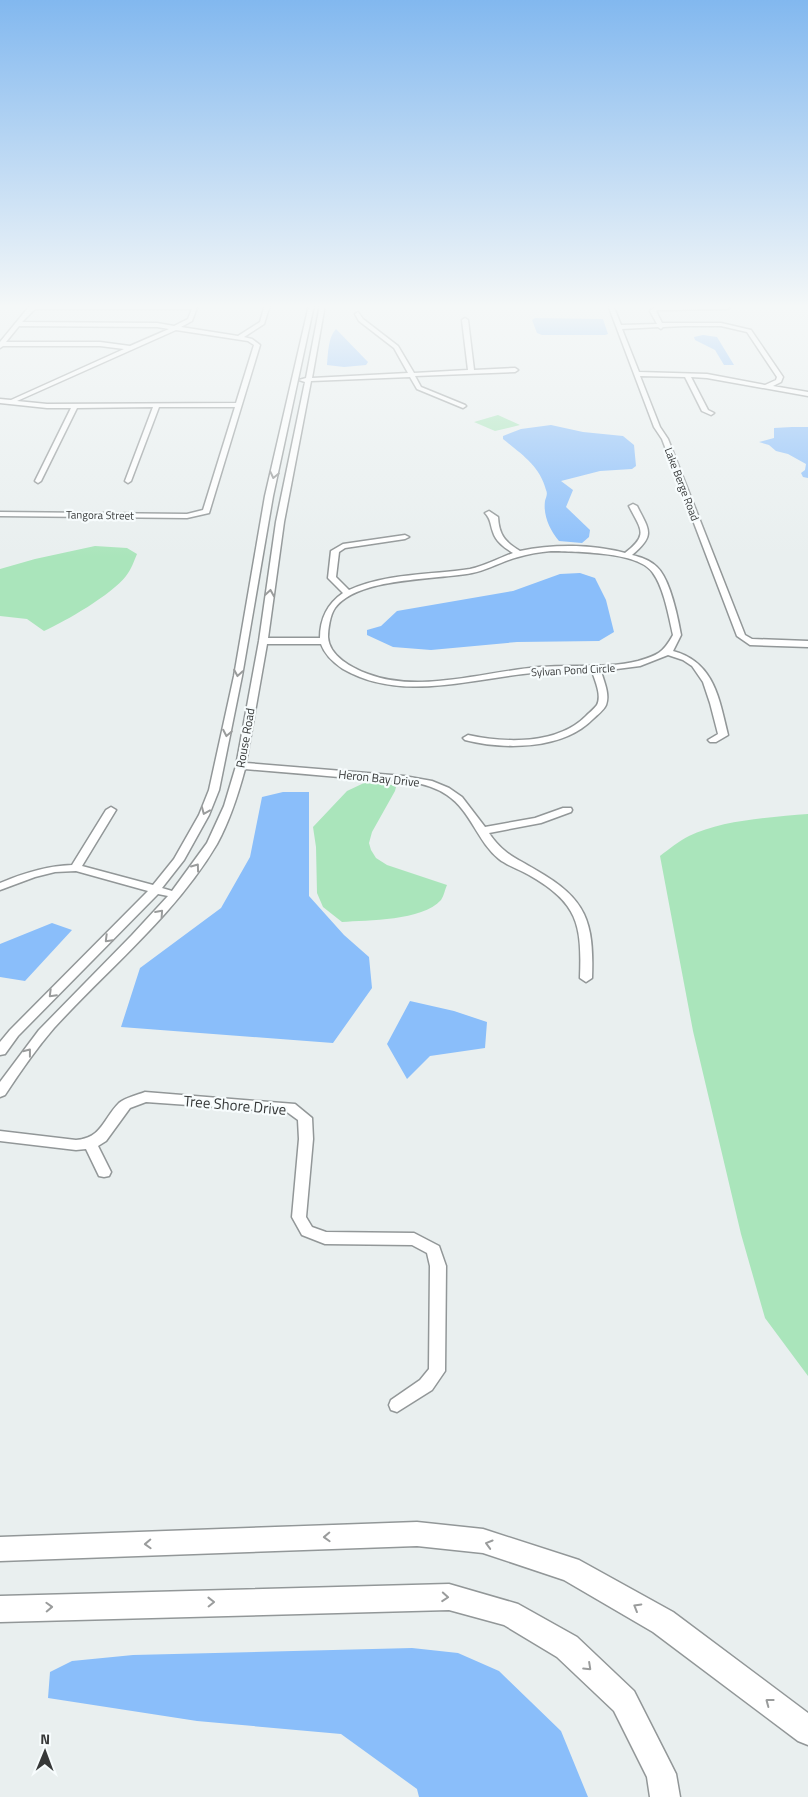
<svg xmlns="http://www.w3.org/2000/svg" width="808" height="1797" viewBox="0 0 808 1797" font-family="'Titillium Web',sans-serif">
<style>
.green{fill:#aae5bb}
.water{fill:#8abefa}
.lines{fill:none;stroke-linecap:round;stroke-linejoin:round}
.minor-casing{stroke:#929798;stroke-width:3}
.highway-casing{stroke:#929798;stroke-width:3}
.minor{fill:#fff;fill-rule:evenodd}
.highway{fill:#fff;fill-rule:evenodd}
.oneway{stroke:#9a9c9c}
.labels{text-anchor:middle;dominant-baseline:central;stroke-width:4.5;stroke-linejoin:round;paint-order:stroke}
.far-street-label{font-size:11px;fill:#363838;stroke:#f7fcfd}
.street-label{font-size:12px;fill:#363838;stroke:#f7fcfd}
.near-street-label{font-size:15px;fill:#363838;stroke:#f7fcfd}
</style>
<rect width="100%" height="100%" fill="#e9efef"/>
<!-- green -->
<path class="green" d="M498 415 520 425 495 431 474 422Z
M95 546 127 548 137 554C134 561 131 570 126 576 111 595 66 621 44 631L27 619 0 616V569L35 559Z
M364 783 392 785 396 787 395 791 372 832 369 843 371 850 376 858 387 865 447 885C445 889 444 896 441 900 422 921 368 920 342 922L323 907 317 893 316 847 313 827 347 791Z
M808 814V1376L765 1318 741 1234 693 1031 660 856C669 849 679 841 689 836 721 820 772 817 808 814Z"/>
<!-- water -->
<path class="water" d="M535 318 603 319 608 334 605 335H542L537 333 532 320Z
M336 329 368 362 366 365 344 367 327 365C328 354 328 337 336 329Z
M703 335 717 337 734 365H724L715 350 695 340 694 337Z
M551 425 583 432 623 436 634 445 636 466 632 469 600 471 561 481 573 490 566 507 590 530 589 537 582 543 559 541C550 530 543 516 545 501 546 497 548 494 546 490 540 466 521 454 503 439V436L521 429Z
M792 427H808V478L803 477 801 473 805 470 806 464 788 454 776 451 769 445 759 442 774 438V428Z
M580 573 595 578 606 600 614 632 599 641 517 642 431 650 393 647 367 635V630L381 626 397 611 513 591 560 574Z
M283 792H309V896L344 935 369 957 372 988 333 1043 121 1027 140 968 221 908 250 857 262 797Z
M52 923 72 930 25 981 0 977V944Z
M410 1001 454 1011 487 1022 485 1048 430 1056 407 1079 387 1044Z
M412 1648 458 1653 499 1671 561 1731 588 1797H419L417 1789 341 1734 197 1721 48 1698 50 1672 72 1661 133 1655Z"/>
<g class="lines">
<defs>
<path id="minor" d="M198 305 192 321 181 327 238 336 260 322 265 305H270L264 324 244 337 252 339 260 345 209 513 187 518 0 516V512L187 514 203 510 235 407H159L131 481 128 483 125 481 153 407 77 408 41 481 38 483 35 481 71 408H47L0 403V399L11 400 124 349 100 346H3L0 348V342L28 308 32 306ZM35 309H192L188 319 174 326 157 323 22 322ZM19 326 157 327 169 329 130 346 100 342H6ZM176 330 248 341 254 345 236 403 47 404 17 401Z
M309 305H314L273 496 242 676 219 790 209 815 184 860 162 888 172 891 207 843 224 806 236 766 259 641 276 522 305 382 299 380 306 378 320 305H325L312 378 408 373 394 348 359 321 355 314 358 312 363 319 398 346 414 373 468 370 462 320 465 318 468 320 474 370 515 368 518 370 515 372 415 376 421 387 465 405 466 406 463 408 417 389 410 377 311 381 284 522 268 638H320C320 619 327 604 343 593L328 578 331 551 343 544 405 535 409 537 405 539 345 548 339 552 336 577 349 590C387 573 430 575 470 569 485 566 499 558 513 553 505 548 496 542 493 532 490 524 491 519 485 513L489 511 498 517C499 535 505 542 520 551 553 544 592 544 625 553 649 534 641 530 629 506L633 504 637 506C649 530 656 535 632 555 641 557 651 561 657 567 670 579 678 618 681 635L673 651C714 662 719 698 728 735L716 742H710L708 740 718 734 710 703 703 682 692 666 683 660 668 655 640 666 601 671C604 682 610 694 606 705 604 710 597 715 593 719 563 750 504 750 465 740L463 738 468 735C505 743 557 745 586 716 589 713 594 709 597 705 602 695 595 681 592 671 569 671 546 671 523 674 464 681 398 701 343 669 334 663 325 655 321 644H267L246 763 404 776 432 781 449 788 462 797 485 827 535 818 563 808H571L572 810 571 812 541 823 489 833C503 854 516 858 536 870 587 899 594 922 592 978L586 982 580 978C582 924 578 903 529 875 519 869 508 866 499 859 477 841 471 811 447 795 421 777 381 780 351 778 316 775 280 772 245 769 238 795 230 820 217 844 175 915 110 967 54 1028 36 1049 20 1072 5 1095L0 1097V1082L39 1030 132 935 168 896 158 894 18 1036 5 1054 0 1055V1042L10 1030 148 891 76 871 55 872 35 877 0 890V883C24 873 46 866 72 865L106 810 111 807 116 810 82 866 153 885 174 859 199 815 209 790 234 676 265 496ZM551 551C575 552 639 551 653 573 664 588 669 617 673 635 663 653 658 655 638 661 606 669 573 664 540 667 486 671 420 694 368 674 352 668 329 656 328 637 328 629 330 615 335 608 358 577 436 580 472 573 488 570 502 561 518 557 528 554 540 552 551 551Z
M608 305H613L621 325 657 324 650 311 657 306H730L728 309 658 310 656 311 662 323H721L751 330 783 377 781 382 773 386 808 392V396L707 378 691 377 708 410 714 413 711 415 702 411 685 377 640 376 660 427 668 439 745 635 752 639 808 641V647L750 645 737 636 662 439 654 427ZM685 326H721L747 332 777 377 776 380 765 385 707 374 639 372 622 329 658 327 661 329 663 327Z
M145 1092 295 1104 312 1118 313 1139 306 1217 312 1227 326 1232 414 1233 439 1246 446 1266 445 1371 432 1390 397 1412 391 1410 389 1405 391 1400 420 1380 429 1369 430 1266 427 1253 412 1245 325 1244 302 1235 292 1217 299 1139 298 1120 287 1112 146 1102 130 1108 106 1141 98 1146 111 1172 109 1176 104 1177 99 1176 86 1149 76 1150 0 1141V1131L76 1140C102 1138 103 1119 119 1103 125 1098 137 1095 145 1092Z"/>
<path id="highway" d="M417 1522 483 1529 579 1560 673 1612 808 1713V1745L798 1741 653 1632 564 1580 483 1553 417 1546 0 1561V1537Z
M449 1584 518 1604 577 1637 634 1691 671 1764 676 1774 680 1797H650L647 1777 614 1711 557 1657 504 1625 449 1610 0 1622V1596Z"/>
</defs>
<!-- minor casing -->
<use href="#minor" class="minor-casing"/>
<!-- highway casing -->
<use href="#highway" class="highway-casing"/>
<!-- minor -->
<use href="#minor" class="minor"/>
<!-- highway -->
<use href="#highway" class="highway"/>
</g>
<!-- one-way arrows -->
<defs><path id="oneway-chevron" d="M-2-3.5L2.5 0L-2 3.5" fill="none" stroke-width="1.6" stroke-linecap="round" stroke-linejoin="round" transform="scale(1.25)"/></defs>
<g class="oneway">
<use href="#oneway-chevron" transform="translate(274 475) rotate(103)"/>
<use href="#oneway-chevron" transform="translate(270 593) rotate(-81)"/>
<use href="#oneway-chevron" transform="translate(238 673) rotate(100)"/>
<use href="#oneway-chevron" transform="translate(227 733) rotate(101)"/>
<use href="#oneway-chevron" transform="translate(205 811) rotate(113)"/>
<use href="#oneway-chevron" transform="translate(196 867) rotate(-54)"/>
<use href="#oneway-chevron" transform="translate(160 913) rotate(-48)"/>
<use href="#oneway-chevron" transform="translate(108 939) rotate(135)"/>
<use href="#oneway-chevron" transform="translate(52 994) rotate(135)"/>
<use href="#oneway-chevron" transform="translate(28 1052) rotate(-52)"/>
<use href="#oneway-chevron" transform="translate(327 1537) rotate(178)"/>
<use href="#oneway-chevron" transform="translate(148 1544) rotate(178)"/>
<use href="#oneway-chevron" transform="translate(489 1544) rotate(-164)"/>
<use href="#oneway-chevron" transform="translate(445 1597) rotate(4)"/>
<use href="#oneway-chevron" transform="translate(211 1602) rotate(-1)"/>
<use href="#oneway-chevron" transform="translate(49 1607) rotate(-2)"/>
<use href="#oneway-chevron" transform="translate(637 1607) rotate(-150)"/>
<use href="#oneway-chevron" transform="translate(588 1667) rotate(43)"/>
<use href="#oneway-chevron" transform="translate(769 1702) rotate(-143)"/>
</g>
<!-- sky -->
<linearGradient id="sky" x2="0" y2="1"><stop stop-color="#82b8ef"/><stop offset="0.55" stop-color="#f5f8f8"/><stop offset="1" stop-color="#f5f8f8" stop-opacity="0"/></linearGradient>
<rect width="808" height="557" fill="url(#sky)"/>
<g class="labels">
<!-- far-street labels -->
<g class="far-street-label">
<text transform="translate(682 484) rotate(69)">Lake Berge Road</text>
<text transform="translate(100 515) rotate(1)">Tangora Street</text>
<text transform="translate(573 670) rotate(-3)">Sylvan Pond Circle</text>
</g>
<!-- street labels -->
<g class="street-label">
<text transform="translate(245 738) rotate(-80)">Rouse Road</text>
<text transform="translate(379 778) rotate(6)">Heron Bay Drive</text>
</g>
<!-- near-street labels -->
<g class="near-street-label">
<text transform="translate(235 1105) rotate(5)">Tree Shore Drive</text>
</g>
</g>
<!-- north arrow -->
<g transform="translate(45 1752) rotate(1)" stroke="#f7fcfd" stroke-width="4" paint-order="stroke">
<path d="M0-4L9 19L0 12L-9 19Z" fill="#363838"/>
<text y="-8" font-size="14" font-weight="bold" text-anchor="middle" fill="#363838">N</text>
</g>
</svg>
